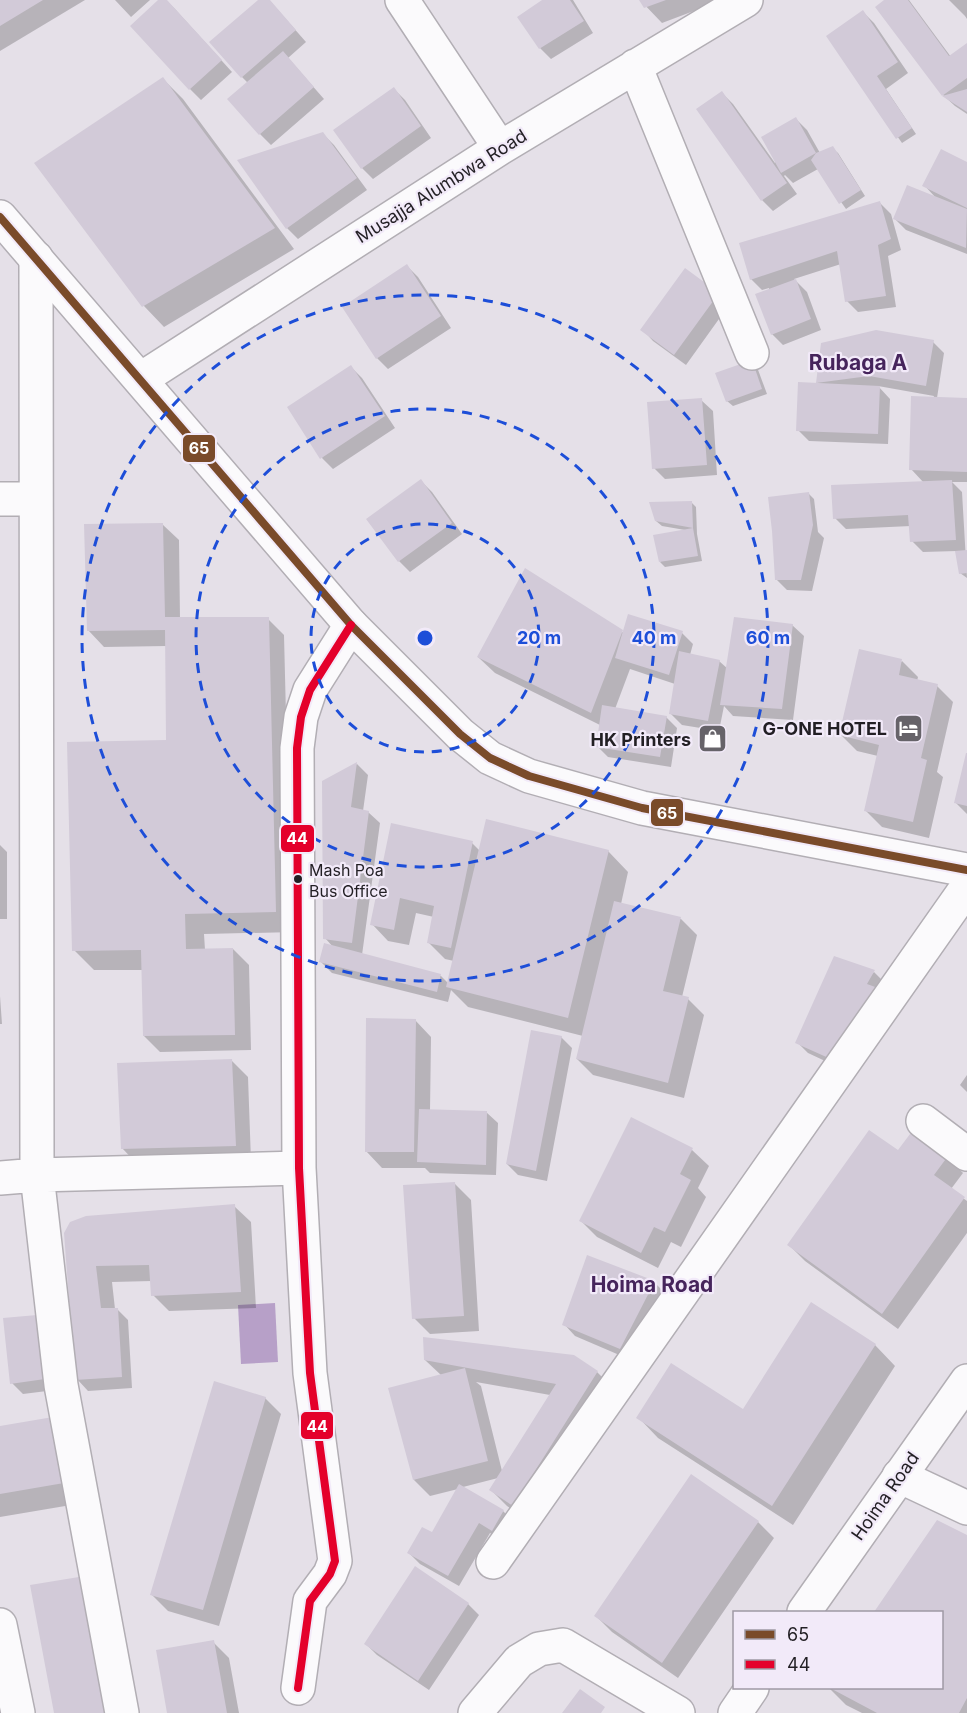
<svg xmlns="http://www.w3.org/2000/svg" width="967" height="1713" viewBox="0 0 967 1713" font-family="Inter,sans-serif">
<style>
.water{fill:#b7a0c8}
.shadow{fill:#0003;fill-rule:evenodd}
.building{fill:#d2cad8}
.lines{fill:none;stroke-linecap:round;stroke-linejoin:round}
.minor-casing{stroke:#b2aeb4;stroke-width:36}
.major-casing{stroke:#b2aeb4;stroke-width:36}
.minor{stroke:#fbfafc;stroke-width:33}
.major{stroke:#fbfafc;stroke-width:33}
.bus-1-casing{stroke:#f2eaf9;stroke-width:12}
.bus-2-casing{stroke:#f2eaf9;stroke-width:12}
.bus-1{stroke:#7a4b2a;stroke-width:8}
.bus-2{stroke:#e4002b;stroke-width:8}
.ring{fill:none;stroke:#1d4ed8;stroke-width:3;stroke-dasharray:10 8}
.bus-dot{fill:#221f24;stroke:#f2eaf9;stroke-width:2}
.labels{text-anchor:middle;dominant-baseline:central;stroke-width:4.5;stroke-linejoin:round;paint-order:stroke}
.bus-label{font-size:16px;fill:#221f24;stroke:#f2eaf9;text-anchor:start}
.street-label{font-size:18px;fill:#221f24;stroke:#f2eaf9}
.poi-label{font-size:18px;font-weight:bold;fill:#221f24;stroke:#f2eaf9;text-anchor:end}
.quarter-label{font-size:21px;font-weight:bold;fill:#46245c;stroke:#f2eaf9}
.centre{fill:#1d4ed8;stroke:#f2eaf9;stroke-width:3}
.ring-label{font-size:18px;text-anchor:middle;font-weight:bold;fill:#1d4ed8;stroke:#f2eaf9;stroke-width:4.5;stroke-linejoin:round;paint-order:stroke}
.line-badge{stroke:#f2eaf9;stroke-width:2}
.badge-label{font-size:16px;text-anchor:middle;font-weight:bold;fill:#fff}
</style>
<rect width="100%" height="100%" fill="#e5e0e8"/>
<!-- water -->
<path class="water" d="M275 1303 278 1362 241 1364 238 1305Z"/>
<!-- shadow -->
<path class="shadow" d="M0 0H85L0 51Z
M115 0H150L131 17Z
M160 0H165L174 8 232 72 201 100 190 89Z
M260 0H269L306 42 288 58 324 99 271 145 260 134 248 83 242 77Z
M545 0H573L593 33 551 59 540 48Z
M640 0H723L662 23Z
M887 0H909L951 57 967 45V114L955 106 943 95Z
M949 0H967V19L965 16Z
M863 12 874 23 908 73 886 89 916 134 902 143 862 86Z
M163 79 183 99 294 249 164 327 144 306 36 163Z
M394 89 405 100 431 138 373 179 362 168Z
M722 93 733 104 775 163 796 119 807 130 820 153 832 148 838 153 865 196 846 209 818 169 793 183 785 175 784 176 797 194 773 211 762 200Z
M323 134 334 145 367 190 298 239 287 228Z
M967 164V254L906 230 895 219 936 198 924 185Z
M880 203 891 214 901 250 888 256 896 307 858 312 847 301 841 264 794 279 807 292 821 330 783 345 772 334 769 288 762 290 751 279Z
M407 266 418 277 451 328 388 369 377 358Z
M686 270 729 305 686 365 653 341 642 329Z
M933 342 944 353 937 398 967 399V482H952L962 492 967 578 960 573 957 551 923 552 912 541 911 526 846 529 835 518 924 483 911 469 934 396 878 386 890 399 888 444 809 441 798 430 817 385 822 345Z
M752 362 757 367 767 394 733 406 727 401Z
M351 367 362 378 395 428 333 469 322 458Z
M701 400 713 411 717 475 665 479 654 468Z
M421 481 432 492 462 534 410 572 399 561Z
M808 493 814 499 818 532 824 538 812 591 787 590 776 579Z
M691 502 696 507 697 534 702 561 665 567 660 562 685 530 662 526 656 521Z
M162 524 179 540 180 619H268L284 635 287 756 296 932 204 934 205 950 233 949 249 965 251 1050 160 1052 144 1036 143 970H94L74 950 170 742 167 646 104 647 88 630Z
M792 625 804 636 793 720 733 716 724 706 719 731 682 725 671 714 675 684 630 669 615 709 666 717 677 728 671 767 608 757 597 746 600 725 495 673 478 657 622 632 624 633H682L693 644 690 655 719 661 728 669Z
M902 661 918 677 917 681 937 686 953 702 937 772 943 777 929 838 882 827 865 810 878 756 857 751 841 735Z
M967 756V814L956 803Z
M357 764 368 775 363 811 368 812 380 823 362 955 441 976 448 983 454 961 445 959 429 943 434 917 416 913 409 945 388 941 372 924 392 825 472 843 480 851H608L628 872 621 904 681 919 697 935 682 997 688 999 704 1015 684 1098 593 1075 577 1059 583 1036 468 1007 451 990 448 1002 332 973 321 962 334 948 325 938 324 782Z
M0 845 7 852V919H0Z
M874 972 885 983 853 1074 808 1053 797 1042Z
M0 996 2 1024H0Z
M415 1020 431 1037 430 1111 486 1112 498 1123 496 1175 430 1173 425 1168H382L366 1151Z
M561 1037 572 1048 547 1181 518 1175 507 1164Z
M232 1061 248 1077 251 1161 138 1165 122 1148Z
M967 1075V1092L960 1085Z
M632 1119 692 1150 709 1166 698 1188 706 1197 681 1247 671 1242 658 1268 597 1237 581 1221Z
M898 1152 947 1157 963 1173 951 1189 967 1201V1233L898 1329 805 1261 789 1245Z
M455 1184 471 1200 479 1331 430 1334 414 1318Z
M234 1206 251 1222 256 1308 169 1311 153 1295 152 1281 112 1282 115 1309H117L128 1320 132 1388 88 1391 77 1379 65 1234Z
M654 1282 665 1293 631 1360 575 1336 564 1324Z
M4 1319 55 1390 23 1394 12 1383Z
M875 1345 895 1366 793 1525 658 1438 638 1417 743 1411Z
M425 1360 597 1372 613 1388 529 1521 507 1506 491 1490 498 1478 463 1487 503 1511 514 1522 503 1541 490 1533 459 1586 420 1564 409 1553 432 1534 458 1489 430 1496 414 1480 442 1376ZM476 1382 550 1395 502 1471 481 1386Z
M265 1398 281 1414 219 1626 168 1611 152 1595Z
M52 1419 83 1503 0 1517V1427Z
M758 1522 774 1538 678 1678 612 1632 596 1616Z
M938 1522 967 1536V1713H862L846 1705 829 1688H942V1612H876Z
M468 1604 479 1615 429 1690 377 1655 366 1644Z
M213 1642 229 1658 239 1713H169Z"/>
<!-- building -->
<path class="building" d="M0 0H43L0 26Z
M158 0H167L222 60 189 90 130 26Z
M258 0H270L296 30 241 78 209 42Z
M542 0H570L584 21 539 49 517 17Z
M639 0H666L644 8Z
M884 0H908L949 56 967 43V78L942 96 875 7Z
M863 10 898 62 877 76 912 128 896 139 826 36Z
M283 51 314 87 259 135 227 99Z
M163 77 275 228 142 307 34 163Z
M394 87 421 126 361 169 333 130Z
M967 89V112L942 96Z
M722 91 787 183 761 201 696 109Z
M796 117 816 153 781 173 761 137Z
M323 132 357 178 286 229 237 160Z
M833 146 861 190 839 204 811 160 816 153Z
M941 149 967 162V208L922 186Z
M907 185 967 209 966 248 893 219Z
M880 201 891 239 878 245 886 296 845 302 837 251 750 280 739 243Z
M407 264 441 316 376 359 342 307Z
M685 268 719 293 674 355 640 330Z
M796 279 811 319 771 335 755 294Z
M876 330 934 340 926 386 869 376 816 383 821 343Z
M752 360 762 389 726 402 715 373Z
M351 365 385 416 320 459 287 407Z
M798 382 880 386 878 434 796 431Z
M911 396 967 398V472L909 470Z
M702 398 707 465 652 469 647 402Z
M421 479 452 523 398 562 366 519Z
M952 480 956 540 910 542 908 515 833 519 831 485Z
M809 492 813 525 801 580H775L772 531 768 497Z
M692 501 693 528 655 521 649 502Z
M163 523 165 617H269L276 912 185 914 186 949 233 948 235 1035 143 1036 141 950 72 951 67 742 166 740 165 630 87 631 84 524Z
M693 528 698 556 659 562 653 535Z
M967 550V573L959 574 955 551Z
M525 568 623 630 591 713 477 657Z
M628 614 683 631 669 675 615 658Z
M734 617 793 624 782 709 720 705Z
M859 649 902 659 899 675 938 684 921 758 927 760 913 822 864 811 879 745 839 735Z
M679 651 720 660 708 721 669 714Z
M602 705 667 716 660 757 596 747Z
M966 753H967V806L954 803Z
M357 762 351 807 369 811 352 943 323 939 322 781Z
M486 819 609 850 568 1018 446 987Z
M391 823 473 841 451 948 427 943 434 906 400 898 394 930 370 925Z
M614 901 681 917 663 991 689 997 668 1083 576 1059Z
M324 943 441 974 437 992 319 962Z
M834 956 875 970 867 984 878 988 842 1064 795 1043Z
M366 1018 416 1019 414 1152H365Z
M531 1030 562 1036 536 1171 506 1164Z
M232 1059 236 1146 121 1149 117 1063Z
M419 1109 487 1111 486 1165 417 1162Z
M631 1117 693 1148 680 1174 691 1180 665 1232 654 1227 641 1253 579 1221Z
M869 1130 898 1150 913 1130 948 1156 934 1175 965 1197 882 1314 787 1245Z
M455 1182 464 1316 412 1319 403 1185Z
M235 1204 241 1292 151 1296 149 1265 96 1266 101 1308H118L122 1377 75 1380 64 1233 70 1222 86 1216Z
M587 1255 655 1281 620 1349 562 1325Z
M811 1302 876 1344 772 1506 636 1418 671 1363 743 1409Z
M37 1315 45 1379 10 1384 3 1318Z
M423 1337 574 1355 598 1371 513 1506 489 1490 556 1384 424 1360Z
M465 1368 488 1461 413 1480 388 1388Z
M214 1381 266 1397 203 1610 150 1595Z
M53 1417 64 1483 0 1494V1426Z
M691 1474 759 1521 662 1663 594 1616Z
M459 1484 504 1510 492 1531 479 1523 448 1576 407 1553 422 1527 432 1532Z
M937 1520 967 1535V1698L959 1713H877L830 1688H942V1612H874Z
M415 1566 469 1603 418 1681 364 1644Z
M85 1576 111 1713H54L30 1585Z
M214 1640 227 1713H167L156 1650Z
M580 1689 605 1707 601 1713H562Z"/>
<g class="lines">
<defs>
<path id="minor" d="M402 0 500 148
M635 66 752 353
M36 258 37 1175 61 1385 122 1713
M141 379 500 148 746 0
M0 499H36
M923 1121 967 1154
M0 1178 37 1175 299 1168
M899 1476 967 1508
M493 1562 967 887
M0 1625 18 1713
M298 1688 310 1601 330 1574 335 1561 310 1373 299 1168 297 748 301 717 310 690 351 625
M475 1713 519 1661 539 1649 563 1645 678 1713"/>
<path id="major" d="M0 217 351 625 460 734 490 758 529 776 642 808 967 870
M804 1612 967 1381
M735 1713 752 1688"/>
</defs>
<!-- minor casing -->
<use href="#minor" class="minor-casing"/>
<!-- major casing -->
<use href="#major" class="major-casing"/>
<!-- minor -->
<use href="#minor" class="minor"/>
<!-- major -->
<use href="#major" class="major"/>
<defs>
<path id="bus-1" d="M0 217 351 625 460 734 490 758 529 776 642 808 967 870"/>
<path id="bus-2" d="M298 1688 310 1601 330 1574 335 1561 310 1373 299 1168 297 748 301 717 310 690 351 625"/>
</defs>
<!-- bus-1 casing -->
<use href="#bus-1" class="bus-1-casing"/>
<!-- bus-2 casing -->
<use href="#bus-2" class="bus-2-casing"/>
<!-- bus-1 -->
<use href="#bus-1" class="bus-1"/>
<!-- bus-2 -->
<use href="#bus-2" class="bus-2"/>
</g>
<!-- distance rings -->
<g class="ring">
<circle cx="425" cy="638" r="114"/>
<circle cx="425" cy="638" r="229"/>
<circle cx="425" cy="638" r="343"/>
</g>
<!-- icons -->
<defs>
<symbol id="hotel-square" viewBox="-11 -11 22 22"><rect x="-9" y="-9" width="18" height="18" rx="4" fill="#666369" stroke="#f2eaf9"/><path d="M-6-4.5h1.5V1H6V5H4.5V3h-9V5H-6ZM-4 0a1.8 1.8 0 1 1 3.6 0ZM.5 0V-2.5h3Q6-2.5 6 0Z" fill="#fff"/></symbol>
<symbol id="shop-square" viewBox="-11 -11 22 22"><rect x="-9" y="-9" width="18" height="18" rx="4" fill="#666369" stroke="#f2eaf9"/><path d="M-5-2.5h2.3a2.7 3.5 0 0 1 5.4 0H5L5.5 6h-11ZM-1.5-2.5h3a1.5 2.3 0 0 0-3 0Z" fill="#fff"/></symbol>
</defs>
<g fill-rule="evenodd">
<use href="#hotel-square" x="892" y="712" width="33" height="33"/>
<use href="#shop-square" x="696" y="722" width="33" height="33"/>
</g>
<!-- markers -->
<circle class="bus-dot" cx="298" cy="879" r="5"/>
<g class="labels">
<!-- bus labels -->
<g class="bus-label">
<text x="309" y="870">Mash Poa<tspan x="309" dy="21">Bus Office</tspan></text>
</g>
<!-- street labels -->
<g class="street-label">
<text transform="translate(441 186) rotate(-32)">Musajja Alumbwa Road</text>
<text transform="translate(885 1496) rotate(-55)">Hoima Road</text>
</g>
<!-- poi labels -->
<g class="poi-label">
<text x="887" y="728">G-ONE HOTEL</text>
<text x="691" y="739">HK Printers</text>
</g>
<!-- quarter labels -->
<g class="quarter-label">
<text x="858" y="362">Rubaga A</text>
<text x="652" y="1284">Hoima Road</text>
</g>
</g>
<circle cx="425" cy="638" r="9" class="centre"/>
<g class="ring-label">
<text x="539" y="644">20 m</text>
<text x="654" y="644">40 m</text>
<text x="768" y="644">60 m</text>
</g>
<g class="line-badge">
<rect x="182" y="434" width="34" height="29" rx="6" fill="#7a4b2a"/>
<rect x="650" y="798" width="34" height="29" rx="6" fill="#7a4b2a"/>
<rect x="280" y="824" width="35" height="29" rx="6" fill="#e4002b"/>
<rect x="300" y="1411" width="34" height="29" rx="6" fill="#e4002b"/>
</g>
<g class="badge-label">
<text x="199" y="454">65</text>
<text x="667" y="819">65</text>
<text x="297" y="844">44</text>
<text x="317" y="1432">44</text>
</g>
<!-- legend -->
<rect x="733" y="1611" width="210" height="78" fill="#f2eaf9" stroke="#9f99a4" stroke-width="1.5"/>
<rect x="745" y="1630" width="30" height="9" fill="#7a4b2a" stroke="#9f99a4" stroke-width="1.5"/>
<text x="787" y="1641" font-size="18" fill="#221f24">65</text>
<rect x="745" y="1660" width="30" height="9" fill="#e4002b" stroke="#9f99a4" stroke-width="1.5"/>
<text x="787" y="1671" font-size="18" fill="#221f24">44</text>
</svg>
